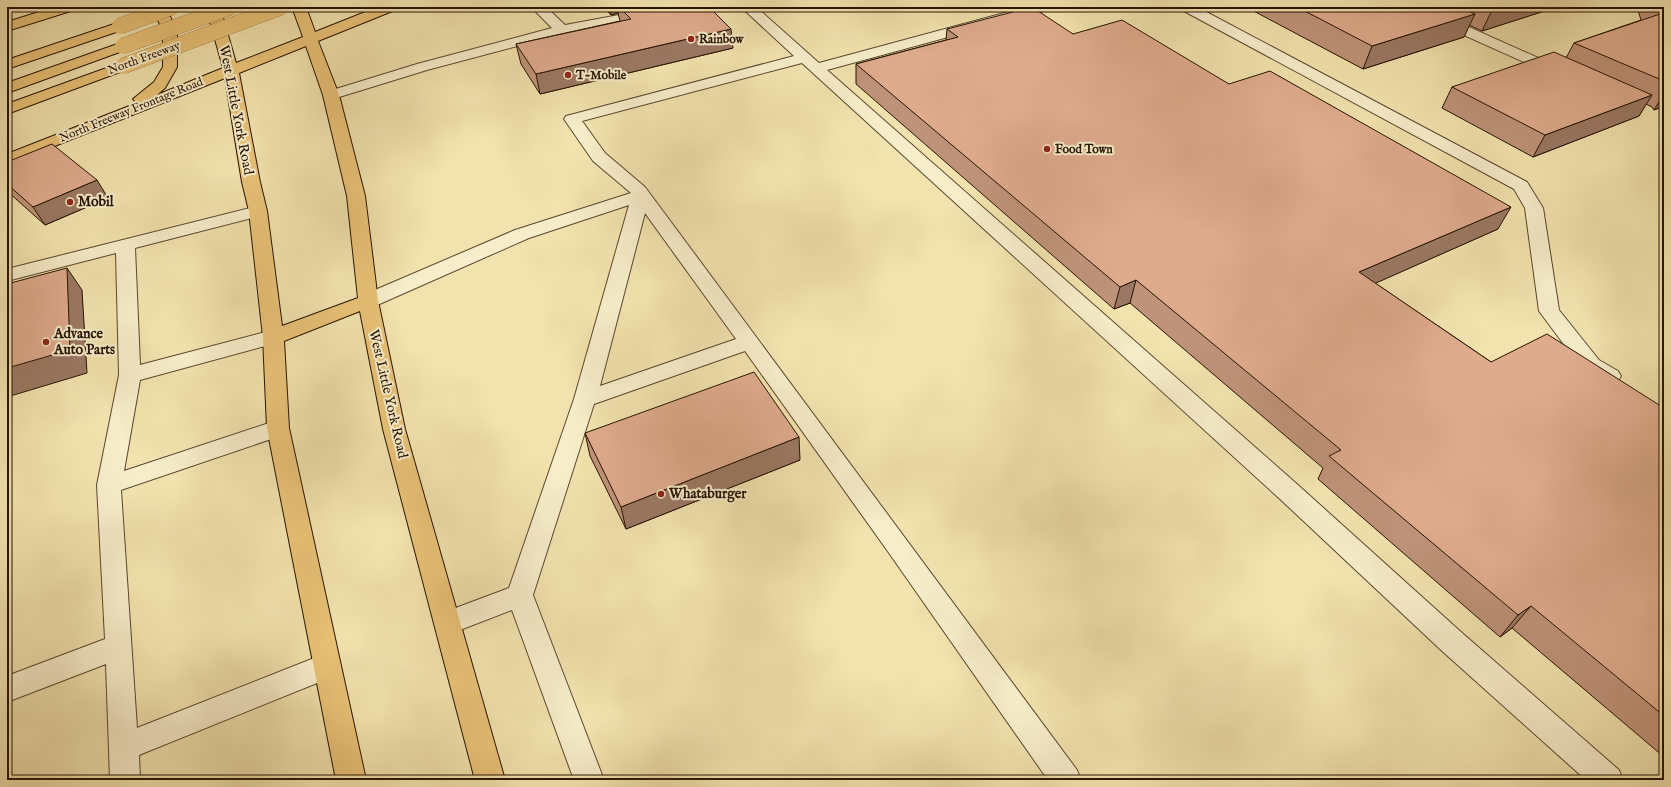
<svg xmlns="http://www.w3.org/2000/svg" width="1671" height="787" viewBox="0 0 1671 787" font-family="'IM FELL English',serif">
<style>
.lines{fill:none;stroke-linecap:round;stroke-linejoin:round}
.minor-casing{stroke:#59472d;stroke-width:2}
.major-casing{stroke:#261302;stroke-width:2}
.highway-casing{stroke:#261302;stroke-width:2}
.minor{fill:#f7edca;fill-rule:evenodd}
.major{fill:#e9c277;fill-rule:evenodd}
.highway{fill:#e9c277;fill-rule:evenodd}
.highway-bridge-casing{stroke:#261302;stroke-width:16;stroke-linecap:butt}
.highway-bridge{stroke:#e9c277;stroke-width:16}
.wall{fill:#bf9379;stroke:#261302}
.shaded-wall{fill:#9b7863;stroke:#261302}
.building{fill:#deab8d;stroke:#261302}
.poi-dot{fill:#8f2418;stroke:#f7edca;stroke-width:1.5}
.labels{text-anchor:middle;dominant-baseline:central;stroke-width:4;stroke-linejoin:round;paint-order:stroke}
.far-poi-label{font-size:12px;font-weight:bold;fill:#261302;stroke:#f7edca;text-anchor:start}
.far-street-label{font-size:12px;fill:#261302;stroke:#f7edca}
.street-label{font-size:14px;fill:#261302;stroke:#f7edca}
.poi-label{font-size:14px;font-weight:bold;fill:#261302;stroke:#f7edca;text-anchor:start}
</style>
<rect width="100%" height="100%" fill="#f2e3ae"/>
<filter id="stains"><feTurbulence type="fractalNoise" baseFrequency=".005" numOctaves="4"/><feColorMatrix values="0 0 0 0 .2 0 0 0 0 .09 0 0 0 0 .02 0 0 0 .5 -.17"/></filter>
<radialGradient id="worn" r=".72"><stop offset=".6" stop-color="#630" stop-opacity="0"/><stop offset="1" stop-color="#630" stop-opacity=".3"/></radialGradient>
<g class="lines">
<defs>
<path id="minor" d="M531 7H546L565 25 619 15 647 7H668L666 10 626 22 563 34 427 70 336 98 331 100 326 98 323 95 326 92 417 64 552 28Z
M741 7H756L819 63 1026 7H1049L1047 10 827 70 1298 485 1461 632 1619 770 1623 780H1586L1441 650 1280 499 802 63 582 121 605 153 645 187 1077 770 1081 780H1048L889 553 745 351 594 404 533 595 604 780H574L512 610 447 635 437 631 434 623 437 615 509 588 574 399 629 205 529 238 375 306 368 307 361 306 358 301 361 296 515 230 631 193 593 161 564 119 566 116 794 56ZM645 213 736 339 600 386Z
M1180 7H1197L1527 182 1543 208 1559 310 1599 360 1618 371 1621 376 1618 381 1610 384 1602 381 1583 370 1539 311 1525 208 1514 189 1182 10Z
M1406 7H1424L1563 69 1566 72 1563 75 1558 77 1553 75 1408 10Z
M258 206 264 207 267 211 264 215 135 248 140 365 273 330 280 332 283 337 280 342 140 380 124 471 278 420 286 422 289 428 286 434 121 490 137 728 327 653 337 657 341 666 337 675 139 755 140 780H110L106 664 7 702V676L105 639 97 485 119 375 116 253 7 281V269Z"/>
<path id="major" d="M55 7H76L74 10 7 31V22Z
M151 7H165L177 30V67L165 88 157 95 223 68 206 7H220L236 63 303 37 292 7H306L315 32 378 7H397L395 10 318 41 339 95 365 196 378 301 405 429 505 780H475L383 429 360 311 284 341 289 428 366 780H336L267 428 263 337 249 211 242 182 225 78 7 165V154L137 103 133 99 154 82 163 67V30ZM306 46 323 95 347 196 358 298 282 326 267 211 260 182 239 73Z"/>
<path id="highway" d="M120 22 125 23 127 26 125 29 7 69V60Z
M123 42 128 43 130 46 128 49 7 93V83Z
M123 62 128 63 130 66 128 69 7 114V104Z"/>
</defs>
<!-- minor casing -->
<use href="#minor" class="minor-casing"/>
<!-- major casing -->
<use href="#major" class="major-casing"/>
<!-- highway casing -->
<use href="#highway" class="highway-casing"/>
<!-- minor -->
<use href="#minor" class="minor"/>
<!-- major -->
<use href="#major" class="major"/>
<!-- highway -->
<use href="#highway" class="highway"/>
<defs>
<path id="highway-bridge" d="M120 26 172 7
M123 46 231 7
M123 66 281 7"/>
</defs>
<!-- highway-bridge casing -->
<use href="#highway-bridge" class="highway-bridge-casing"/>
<!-- highway-bridge -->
<use href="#highway-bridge" class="highway-bridge"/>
</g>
<!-- wall -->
<path class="wall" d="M603 7H678L733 48 540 94 521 64 516 44 620 21 618 13 611 15Z
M1246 7H1557L1482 31 1469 25 1464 37 1363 69Z
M1637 7H1664V106L1654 110 1652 107 1646 104 1639 116 1533 157 1442 108 1452 87 1566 58 1574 43 1641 20Z
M947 29 1073 34 1229 84 1498 229 1375 283 1491 362 1664 408V757L1512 628 1500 637 1318 479 1323 468 1130 303 1114 309 856 84V64L946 40Z
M7 162 108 198 45 225 7 191Z
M585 433 800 460 626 529 590 456Z"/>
<!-- shaded-wall -->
<path class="shaded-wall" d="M610 7H617L618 13 611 15Z
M1497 7H1557L1482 31 1493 8Z
M1475 14 1464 37 1363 69 1372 46Z
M731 29 733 48 540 94 536 74Z
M1664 94V106L1654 110Z
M1652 95 1639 116 1533 157 1545 135Z
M97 180 108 198 45 225 33 207Z
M1511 207 1498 229 1349 295 1359 272Z
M67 268 82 290 87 373 7 397V368Z
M1136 280 1130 303 1114 309 1120 287Z
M799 437 800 460 626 529 621 507Z
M1531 606 1512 628 1500 637 1518 615Z"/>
<!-- building -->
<path class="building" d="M619 7H678L679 8 684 7H709L731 29 536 74 516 44 631 19Z
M1032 7 1073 34 1122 20 1229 84 1270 71 1511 207 1359 272 1491 362 1547 334 1664 408V716L1531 606 1518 615 1329 456 1341 450 1136 280 1120 287 856 64 958 37 947 29Z
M1297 7H1458L1475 14 1372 46Z
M1658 7H1664V81L1574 43 1660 14Z
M1554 52 1652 95 1545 135 1452 87Z
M52 144 97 180 33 207 7 184V162Z
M67 268 70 350 7 368V284Z
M754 372 799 437 621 507 585 433Z"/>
<!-- markers -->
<g class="poi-dot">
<circle cx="691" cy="39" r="4"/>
<circle cx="568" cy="75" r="4"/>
<circle cx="1047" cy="149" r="4"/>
<circle cx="70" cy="202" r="4"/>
<circle cx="46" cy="342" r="4"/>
<circle cx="661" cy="494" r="4"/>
</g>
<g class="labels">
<!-- far-poi labels -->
<g class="far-poi-label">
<text x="699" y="39">Rainbow</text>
<text x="576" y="75">T-Mobile</text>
<text x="1055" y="149">Food Town</text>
</g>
<!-- far-street labels -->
<g class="far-street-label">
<text transform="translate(144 58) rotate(-20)">North Freeway</text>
<text transform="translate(131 110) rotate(-22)">North Freeway Frontage Road</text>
</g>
<!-- street labels -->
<g class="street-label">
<text transform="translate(236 110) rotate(79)">West Little York Road</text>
<text transform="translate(388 394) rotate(77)">West Little York Road</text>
</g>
<!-- poi labels -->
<g class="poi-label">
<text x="78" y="202">Mobil</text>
<text x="54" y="334">Advance<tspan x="54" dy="16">Auto Parts</tspan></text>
<text x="669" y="494">Whataburger</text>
</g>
</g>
<!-- margin -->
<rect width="1671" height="787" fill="none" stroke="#f2e3ae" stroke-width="24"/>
<rect x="8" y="8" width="1655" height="771" fill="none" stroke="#261302" stroke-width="2"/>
<rect x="12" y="12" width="1647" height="763" fill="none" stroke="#261302"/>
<rect width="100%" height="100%" filter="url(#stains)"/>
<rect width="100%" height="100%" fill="url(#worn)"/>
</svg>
